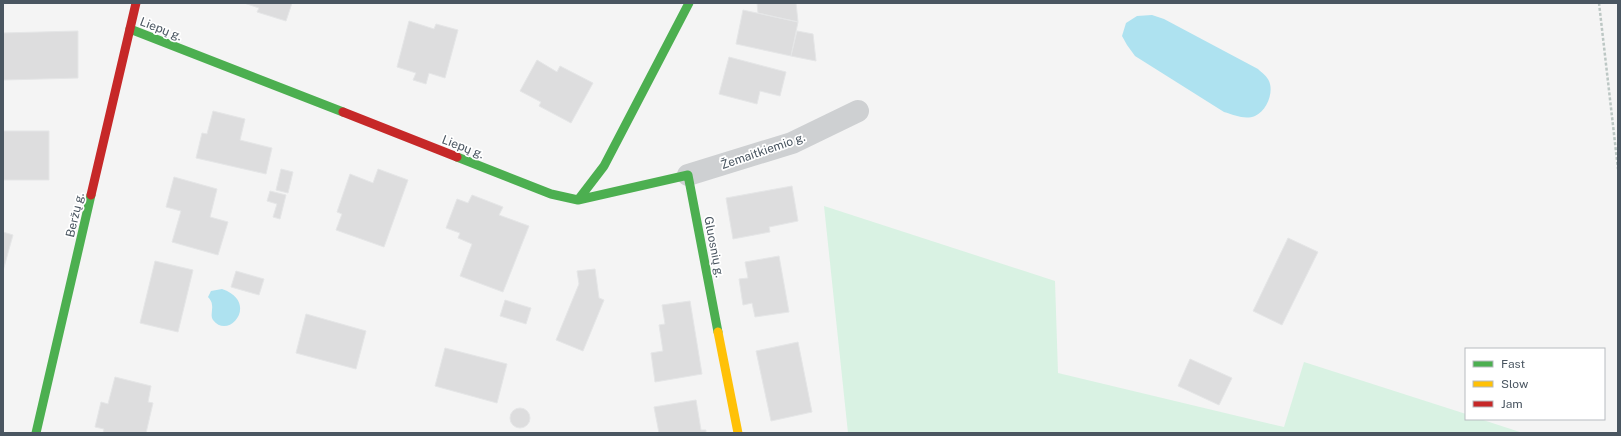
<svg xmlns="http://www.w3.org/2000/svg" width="1621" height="436" viewBox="0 0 1621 436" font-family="'Public Sans',sans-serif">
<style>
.green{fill:#d9f2e3}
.water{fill:#aee2f0}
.building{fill:#ddddde;stroke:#e5e6e7}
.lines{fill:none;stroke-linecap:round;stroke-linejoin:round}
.path{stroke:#bcc7c4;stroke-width:2.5;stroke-dasharray:3 2;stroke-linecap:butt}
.street{stroke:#ced0d2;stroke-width:22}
.fast{stroke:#4caf50;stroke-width:9}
.slow{stroke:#ffc107;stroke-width:9}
.jam{stroke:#c62828;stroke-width:9}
.labels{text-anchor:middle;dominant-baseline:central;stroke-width:3.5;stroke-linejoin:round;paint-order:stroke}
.street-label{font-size:12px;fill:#4a5661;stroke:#fff}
</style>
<rect width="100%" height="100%" fill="#f4f4f4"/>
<!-- green -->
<path class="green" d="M824 206 1055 281 1058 373 1284 427 1304 362 1466 414V419H1480L1523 433H848Z"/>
<!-- water -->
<path class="water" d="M1152 15 1164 19 1258 69C1261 72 1267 76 1269 81 1274 92 1267 111 1255 116 1245 120 1234 115 1224 112L1135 56 1127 45 1122 36 1126 23 1137 16Z
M222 289C260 302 229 341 213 320 210 315 213 310 212 305 212 302 210 299 208 297L211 291Z"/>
<!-- building -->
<path class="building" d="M244 3H292L286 21 257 12 259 8Z
M757 3H796L798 22 758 13Z
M743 10 798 22 791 56 736 44Z
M409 21 434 29 436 24 458 30 445 78 429 73 426 84 413 80 416 73 397 67Z
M78 31V78L3 80V33Z
M797 31 813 34 816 61 791 56Z
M729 57 786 72 780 96 760 91 757 104 719 94Z
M537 60 557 72 560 66 593 83 571 123 539 106 541 102 520 91Z
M213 111 245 119 240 140 272 148 266 174 196 158 202 133 207 134Z
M3 131H49V180H3Z
M281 169 293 172 288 193 276 190Z
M378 169 408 180 384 247 336 230 342 214 337 212 350 174 373 183Z
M174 177 217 189 210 217 228 222 218 255 172 242 181 211 166 207Z
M792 186 798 221 769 227 770 232 733 239 726 198Z
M270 191 286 195 280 219 273 217 277 204 267 201Z
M472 195 503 207 499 215 529 226 503 292 460 276 472 244 458 238 460 233 446 228 457 199 468 203Z
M3 232 13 235 3 271Z
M1288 238 1318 252 1282 325 1253 311Z
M779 256 789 312 755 317 752 303 743 305 739 279 748 278 745 262Z
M155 261 193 270 178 332 140 323Z
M595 269 599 298 604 300 583 351 556 340 579 284 577 271Z
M236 271 264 279 259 295 231 287Z
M505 300 531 308 526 324 500 316Z
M690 301 702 374 655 382 651 353 663 351 659 325 665 324 662 305Z
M306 314 366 331 356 369 296 353Z
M798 342 812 412 771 421 756 351Z
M445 348 507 364 497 403 435 386Z
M1190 359 1232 378 1219 405 1178 386Z
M115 377 151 386 148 402 153 403 146 433H103L104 429 95 427 101 402 108 404Z
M696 400 701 430H706V433H659L654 407Z
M510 418a10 10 0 1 1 20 0a10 10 0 1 1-20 0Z"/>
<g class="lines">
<!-- path -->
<path class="path" d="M1599 3 1618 169"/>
<!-- street -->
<path class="street" d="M688 175 792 143 858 111"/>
<!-- fast -->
<path class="fast" d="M130 29 343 112
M457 157 551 194 578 200 604 166 689 3
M578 200 688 175 718 332
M36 433 91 195"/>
<!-- slow -->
<path class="slow" d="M718 332 738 433"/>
<!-- jam -->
<path class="jam" d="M343 112 457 157
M91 195 136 3"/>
</g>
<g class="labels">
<!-- street labels -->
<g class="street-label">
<text transform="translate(161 29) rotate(21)">Liepų g.</text>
<text transform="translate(463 147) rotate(21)">Liepų g.</text>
<text transform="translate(763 151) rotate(-19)">Žemaitkiemio g.</text>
<text transform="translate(75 215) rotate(-77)">Beržų g.</text>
<text transform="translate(714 247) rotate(79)">Gluosnių g.</text>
</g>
</g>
<!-- border -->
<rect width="1621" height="436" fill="none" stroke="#4a5661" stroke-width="8"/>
<!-- legend -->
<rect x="1465" y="348" width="140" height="72" fill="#ffffff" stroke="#b7bbc0"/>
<rect x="1473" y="361" width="20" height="6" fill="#4caf50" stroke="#b7bbc0"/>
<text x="1501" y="368" font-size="12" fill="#4a5661">Fast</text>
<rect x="1473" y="381" width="20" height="6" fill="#ffc107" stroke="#b7bbc0"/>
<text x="1501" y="388" font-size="12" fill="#4a5661">Slow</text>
<rect x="1473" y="401" width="20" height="6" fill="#c62828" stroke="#b7bbc0"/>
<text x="1501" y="408" font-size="12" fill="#4a5661">Jam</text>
</svg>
